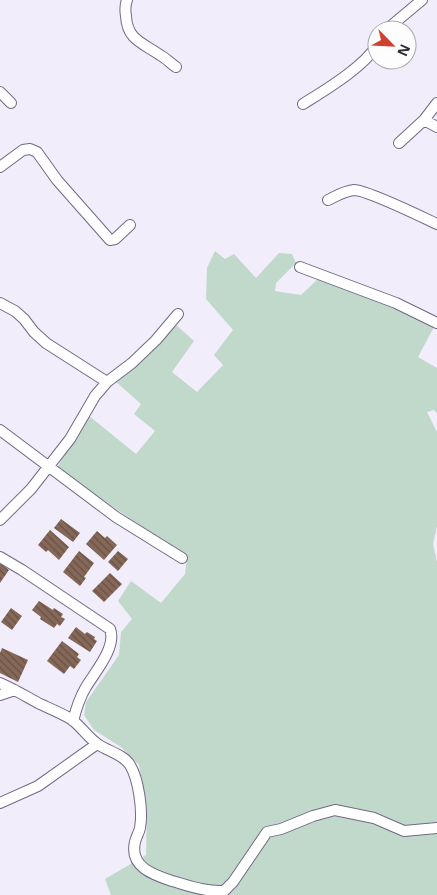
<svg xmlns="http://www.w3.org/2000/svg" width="437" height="895" viewBox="0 0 437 895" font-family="'Open Sans',sans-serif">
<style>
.green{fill:#c1d9cb}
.building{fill:url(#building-back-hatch)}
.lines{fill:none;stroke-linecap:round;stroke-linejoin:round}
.minor-casing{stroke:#726986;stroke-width:12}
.minor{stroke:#fff;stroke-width:10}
</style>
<defs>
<pattern id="building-back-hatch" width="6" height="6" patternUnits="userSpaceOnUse" patternTransform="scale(1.25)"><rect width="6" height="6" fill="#866858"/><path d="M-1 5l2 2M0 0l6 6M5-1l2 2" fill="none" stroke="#685146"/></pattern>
</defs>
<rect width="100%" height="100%" fill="#f1edfa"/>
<!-- green -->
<path class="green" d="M215 251 225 259 234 254 256 278 279 253 292 254 296 263 276 283 275 291 301 295 319 278 380 300 434 327 418 357 437 368V413L434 410 427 412 437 432V526L433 544 437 562V895H111L105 879 146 855 147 808 139 765 121 747 94 730 84 715 86 702 119 655 121 632 132 619 118 601 131 581 161 603 185 574 187 558 57 468 88 415 136 454 155 431 134 414 141 404 115 381 175 324 194 341 172 372 197 392 223 365 214 355 233 330 206 299 207 268Z"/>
<!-- building -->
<path class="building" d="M61 519 80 533 73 542 54 528Z
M50 530 69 547 59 560 48 550 46 552 38 545Z
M97 531 105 538 107 536 117 545 104 560 86 544Z
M79 551 94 563 84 577 86 578 80 586 63 572Z
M118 551 128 559 118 571 108 562Z
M0 563 9 570 0 583Z
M110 573 122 584 104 602 92 591Z
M39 601 53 610 54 608 63 614 61 617 65 619 60 626 57 624 54 628 40 619 41 617 32 610Z
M11 608 22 616 12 630 1 622Z
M76 627 85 634 87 632 95 637 94 639 97 641 90 652 68 638Z
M62 641 79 654 77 657 81 660 74 669 70 666 64 674 47 661Z
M2 648 28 660 18 682 0 673V653Z"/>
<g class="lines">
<defs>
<path id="minor" d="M127 0C125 5 125 10 126 16 127 40 143 43 160 55 166 58 170 63 176 67
M386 30 422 0
M0 92 11 103
M303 104C325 90 364 67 377 45
M424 120 437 103
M399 143 424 120 437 127
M0 167 23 150 30 149 37 152 57 180 110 240 115 239 130 225
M328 200C336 196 344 191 354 190 367 190 422 217 437 224
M300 267 396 303 437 323
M0 303 15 311 24 319 34 332 46 343 107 382
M0 430 116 517 182 558
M0 520 31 489 70 439 95 396 107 382 132 363 156 340 178 314
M0 557 22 570 110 629C117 647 95 672 86 687 80 697 76 709 73 721
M0 683C14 689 27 697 40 704 51 709 61 713 71 719 81 726 88 738 99 745 108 751 124 755 130 765 139 780 143 812 140 828 139 833 136 837 135 842 129 867 154 875 172 881 190 886 206 892 224 891L233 882 267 832 281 829 313 816 335 810 374 818 404 831 437 828
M0 695 15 690
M0 803 38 786 97 744"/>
</defs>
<!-- minor casing -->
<use href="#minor" class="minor-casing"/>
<!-- minor -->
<use href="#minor" class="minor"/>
</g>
<!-- north arrow -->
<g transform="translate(392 45) rotate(114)"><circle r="24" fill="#fdfdfd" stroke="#a9a8ad"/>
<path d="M0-4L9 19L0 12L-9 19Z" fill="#ce4131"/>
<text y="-8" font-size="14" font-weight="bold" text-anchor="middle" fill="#2c2834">N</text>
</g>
</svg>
